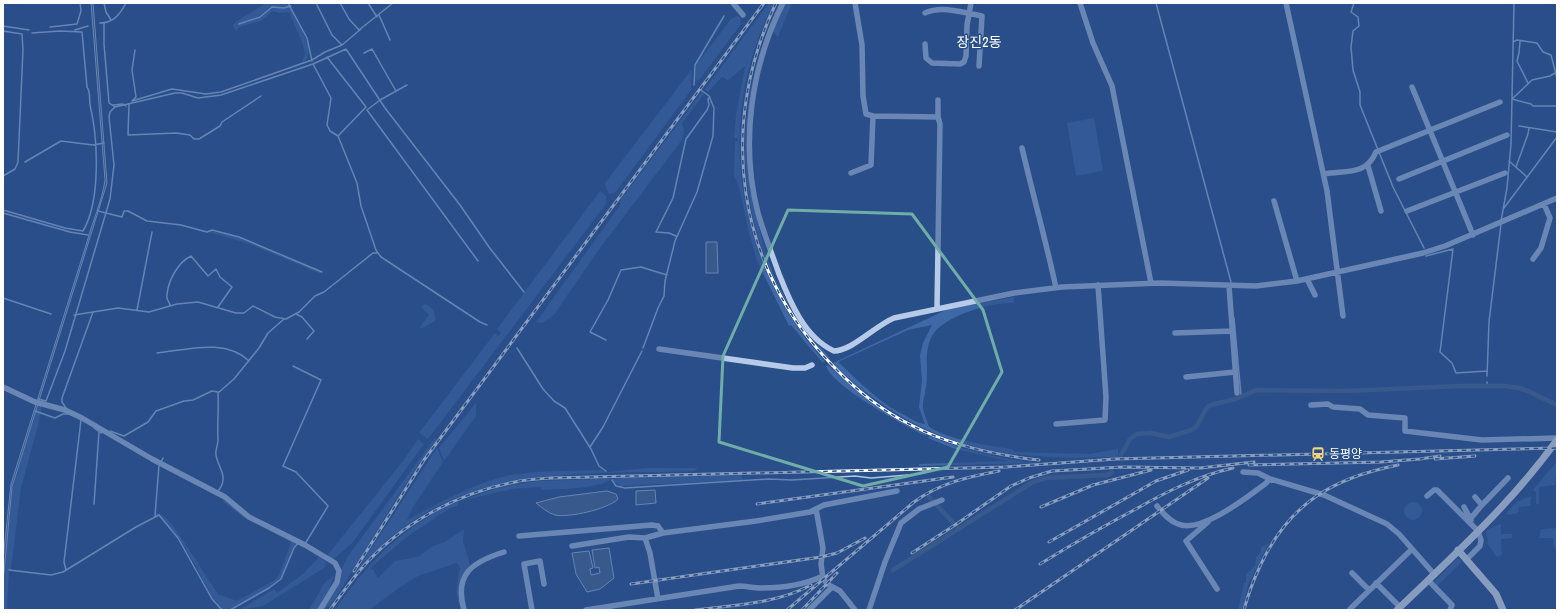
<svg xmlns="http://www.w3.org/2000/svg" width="1560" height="613" viewBox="0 0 1560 613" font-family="'Archivo Narrow','Noto Sans KR',sans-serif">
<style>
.green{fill:#3e68a6;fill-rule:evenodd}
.water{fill:#4b6690;stroke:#acc5e9}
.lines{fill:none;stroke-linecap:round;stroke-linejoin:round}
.stream{stroke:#acc5e9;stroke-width:1.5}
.canal{stroke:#4b6690;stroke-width:4.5}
.minor{stroke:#b7cbe9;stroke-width:5.5}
.major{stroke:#f9fbfe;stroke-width:7}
.rail-casing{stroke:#fff;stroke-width:3}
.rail{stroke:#294f89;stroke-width:1.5;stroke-dasharray:4.5;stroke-linecap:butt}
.marked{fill:none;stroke:#6fada8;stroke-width:3;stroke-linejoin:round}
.labels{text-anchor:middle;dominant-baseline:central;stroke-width:3;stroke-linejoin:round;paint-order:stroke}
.poi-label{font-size:12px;fill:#fff;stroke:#294f89;text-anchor:start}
.quarter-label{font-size:14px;fill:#fff;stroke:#294f89}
</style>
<rect width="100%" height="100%" fill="#294f89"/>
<!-- green -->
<path class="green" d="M266 3H278L282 6 284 3H288L290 6 284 8 272 6 259 16 237 26 260 17 272 7 284 9 290 7C296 16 316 52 305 61 302 64 297 65 293 66L302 62 305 54 302 42 289 12 279 13 273 11 261 21 239 27 236 31 233 26C234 21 260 8 266 3Z
M769 3H774C712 122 737 264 825 362H822L791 325 789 326 757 261 748 229 739 187 734 175 735 141H738V139L734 138 736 114 745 66 728 80 722 77 708 92 705 89Z
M779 3H781C745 75 739 145 758 223 763 247 770 270 782 292 792 311 804 330 819 346 823 350 829 355 830 360 737 260 721 125 779 3Z
M786 3H792L778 37 773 32Z
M737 16 740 17 741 24 700 79 695 81 696 65 731 19Z
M692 69 691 90 615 193 609 194 606 188 605 183Z
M702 92 704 94 682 123 684 130 682 140 597 252 554 315 542 323 536 322 621 204 619 202Z
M1094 118 1103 171 1076 176 1067 123Z
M600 191 606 196V204L428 439 419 433 495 333 498 336 501 333 497 329Z
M212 231 239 238 322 272 321 274 250 244 208 232Z
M1014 297V303C992 302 944 315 932 336 923 353 929 370 926 387 924 402 920 403 926 419 928 422 927 425 930 427 944 439 992 446 1012 449L1014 452 1089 454 1118 449V457C1029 460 957 456 882 404 865 392 846 378 833 363L948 309ZM932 325 923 343 920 355 922 380 919 407 925 424C919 424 913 420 908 417 880 404 861 383 838 362L908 330Z
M425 304C433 307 436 313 435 321L421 329 420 327 429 315 421 307Z
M828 365C859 394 889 417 927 435L926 436C905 426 833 387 826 366Z
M476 403V416L444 461 439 448Z
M38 404 42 405 40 418 21 488 11 569 8 570 9 572 7 610H3V583L10 497Z
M929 436C963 450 998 458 1034 463L919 466V464L1009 461 955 449 928 438Z
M435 438 436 440 398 496 332 604 329 607 327 606 325 610H321L348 556Z
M418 439 424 444 353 542 334 559 326 557 403 461Z
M437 448 443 462 413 507 407 520C437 504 478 481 511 475 541 470 571 471 601 470L608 472 647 468H698L694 471C601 475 501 465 419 517 394 533 374 553 354 575Z
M1557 461 1555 485 1539 487V504H1536V492L1533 490Z
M741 474 743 480 620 486 611 479C601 489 557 489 542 490L541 487 512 489 460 501 497 488 538 481Z
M1531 496 1530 506 1519 507 1518 513 1508 515 1506 513 1518 501Z
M225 500 297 542C291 552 287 571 280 579 273 587 230 613 221 609 213 605 203 578 197 569L199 565 218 594 237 601 275 580 279 575 291 542 243 517 222 501Z
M459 501 457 506 450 508 408 536 370 568 374 571 378 578 395 561 418 557 433 546 445 542 464 529 463 541 470 564C459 581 461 591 462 610H461C454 595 457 584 460 568L459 565 456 563 418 576 399 588 369 610H335C367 563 405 524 459 501Z
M1404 511a9 9 0 1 1 18 0a9 9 0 1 1-18 0Z
M156 513C171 514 188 552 199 563L197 568 179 538 161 516H155Z
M1501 524V534H1512V538L1501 539 1502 555 1497 557 1487 543 1488 541 1486 533 1488 529Z
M1557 528V549L1554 548 1553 538H1539L1541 529Z
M1269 543 1248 585 1243 610H1238L1244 583H1246V574L1255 566 1256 557 1261 552V547Z
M319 557 327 563 324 568 263 606 240 610 274 589 277 593 303 574Z
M1458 558 1462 562 1437 586 1434 582Z
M334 576 328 592 318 610H309L325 582Z"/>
<!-- water -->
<path class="water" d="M91 3H93L107 183 12 487 3 583V560L11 484 87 242C92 222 102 202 105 180Z
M706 242H717L718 273H706Z
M655 490 656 503 636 505V491Z
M607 491 616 494 618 499C608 509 569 518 555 515 548 513 541 507 536 503L559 497Z
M609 548 614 578 600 589 587 592 576 574 572 553 589 551 593 568 590 569 591 575 600 573 599 567 595 568 592 550Z"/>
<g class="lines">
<!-- stream -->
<path class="stream" d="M104 3 106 12 111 20
M288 3 307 38 312 61
M316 3 332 35 342 45
M340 3 349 19 359 30 393 3
M368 3 377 17
M1156 3 1231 282
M1354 3 1351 12 1358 17 1359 26 1353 31 1351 47 1353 70 1360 92V105L1393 187 1424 248
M379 15 390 40
M100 23C114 23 120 14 126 3
M239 24 260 17 272 7 284 8 291 6
M3 26 29 30
M50 27 77 24 81 11 80 3
M75 30 88 26
M3 31 22 34 23 50 18 162 15 169 3 176
M1520 41 1519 53 1517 61 1528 83
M1513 42 1517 40 1537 43 1543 52 1551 55 1557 78
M364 53 372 49 396 91
M327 57 366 107 338 136
M313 64 331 98 327 125 330 131 338 136 357 183 361 206 376 250 381 257 480 322 487 325
M694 85 695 65 724 16
M1512 99 1532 80 1550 76 1555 73
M1512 99 1531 104 1533 106H1557
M132 101 172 89 206 94 221 92 312 60 325 52 342 45 361 29
M132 101 136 97 132 70 135 50
M113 105 123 104 126 106
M129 105 128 135 176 133 190 135 194 139H199L220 126 222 122 261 96
M115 107 175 93H182L198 98 221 95 313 64 346 49 385 108 460 205 489 247 524 292
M367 110 478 261
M367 110 380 100 407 85
M1519 126 1557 132
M1509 161 1527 177
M25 162 61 141 93 145 104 143
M1516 167 1528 134 1529 128
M1504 208 1557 137
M3 210 65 228 83 231C101 201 98 138 90 105 89 98 91 93 87 87L82 32 60 31 32 33
M98 211 122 217 124 211H128L147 221 181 225 207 232 212 230 239 237 322 272
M3 213 70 232 88 235
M1501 221 1507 188 1511 144 1514 3
M676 236 669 233 656 232 673 198 686 139 707 110 709 105 708 99 710 97
M1426 256 1453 249 1440 352 1452 363 1456 373 1487 371
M3 298 51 314
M170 306C170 301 166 301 167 295 168 281 178 262 191 256L208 276 216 269 220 277 232 287 218 307
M137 310 152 232
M296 314 302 317 314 331 307 339
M74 315 118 308 149 312 177 304 198 302 236 313H244L253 306 275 317 286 319 299 312 315 296 324 292 373 253H378
M1234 318 1241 395
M606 340 590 332 608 300 621 270 641 267 667 275
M517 348 543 389 554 401 565 408 591 449 599 466 606 471
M643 348 658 308 664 296 665 281 675 241 697 192 713 136 714 108 709 96 701 90
M157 353C187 350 225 338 249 361
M293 366 321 380 283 466 296 472 328 506 305 544
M1487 376 1489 322 1501 224
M1487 382V386
M38 399 46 401 65 351 110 199 114 165 109 117 110 112 115 107 109 103 104 44V23
M66 408 62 402V398L93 312
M35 411 55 418 63 414H68
M94 428 101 433 103 432
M110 431 124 436 148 422 156 411 184 401 193 400 212 391 218 392
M590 447 603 427 642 351
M161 462 163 458
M612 480 616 486 625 488 769 479 792 480 855 476 871 478 908 475
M219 490C229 476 218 468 216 455 215 450 218 445 218 440 217 424 219 408 218 393L234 379 259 348 268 333 284 319
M94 504 99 432
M155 516 159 465
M9 570 51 575 63 572 136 527 159 515 178 538 212 599 222 610
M66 570 64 562 81 420
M230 610 269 588 281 579 294 548 298 543"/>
<!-- canal -->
<path class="canal" d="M1121 455 1130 439 1137 434 1151 433 1169 437 1191 430 1197 426 1207 407 1214 404 1236 399 1256 390 1345 391 1460 386H1505L1519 388 1528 391 1557 405
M929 497 959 529
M893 570 1033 482 1046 478 1107 475 1112 472"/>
<!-- minor -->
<path class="minor" d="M733 3 743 15
M783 3C751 66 740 144 758 213 764 234 772 254 779 274 790 302 805 338 834 351 852 351 876 325 894 318L1014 293 1062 287 1160 283 1256 286 1297 281 1423 253 1445 246 1557 198
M855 3 862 45 863 96 866 114 873 116 938 117
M1080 3 1093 43 1112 86 1151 283
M1286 3 1327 191 1343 316
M925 13C943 5 964 13 982 16L979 66
M925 44 926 58 932 63 960 64 964 62 966 56 967 25 971 3
M1412 87 1473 235
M1022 148C1033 195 1046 241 1056 288
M1368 166 1381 211
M851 173 871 165 873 116
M1324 174C1345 170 1366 176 1376 152L1500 102
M1399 179 1507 135
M1274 201 1297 281
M1407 211 1505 173
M1533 259 1541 248 1550 218 1544 204
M1307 279 1315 295
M1229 286 1237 393
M937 309 940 124 938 117V100
M1175 333 1232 331
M659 349 793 368H805L812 365
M1186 377 1235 372
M3 387 35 402 65 410 82 418 152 459 225 497 249 517 305 545 335 563 339 571 337 582 320 610
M1311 405 1328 404 1333 407 1360 409 1368 415 1405 418V431L1482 440 1557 438
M1056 424 1105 420 1106 397 1098 285
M1243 472 1258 473 1270 479 1324 495 1387 524 1399 534 1434 574
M1427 496 1434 490H1437L1478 531 1481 540 1480 546 1467 559
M1482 505 1508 478
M1157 506C1163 513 1169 521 1178 524 1201 534 1247 497 1265 484L1270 479
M1464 507 1471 520
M816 509 823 548 821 564 823 578 827 584 840 591 855 610
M1471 518 1482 505 1475 497
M1208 522 1186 541 1217 589
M519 536 652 525 658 526 663 533
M645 538 650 553 658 599
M572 546 629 537 645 538 663 533 756 521 810 512 824 505 897 491
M1352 573 1369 590
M1428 580 1452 605 1450 610
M1376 583 1400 607
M1350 609 1412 549
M464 610C454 574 472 562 504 552
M532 610 524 564 540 561 544 584
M586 610 739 586C746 586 753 588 761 588 781 588 804 585 823 576
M809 610 832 587
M869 610 885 562 901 523 919 509 942 500"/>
<!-- major -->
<path class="major" d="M1458 550 1496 594 1503 610
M1397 610C1453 556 1511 504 1557 440"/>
<defs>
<path id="rail" d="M776 3C717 127 736 267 833 366 856 390 882 411 913 426 952 446 995 455 1039 460
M1435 459 1475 456
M1249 465 1381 462 1420 459 1440 456
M757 504 953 477
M1041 507 1093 485 1151 470
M1049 542 1156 481 1188 470
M912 553 958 523 1011 486 1029 478 1052 471 1123 467 1200 468 1254 462
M1040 564C1071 545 1102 527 1134 510 1166 492 1197 476 1233 468
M354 571 424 460 764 3
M631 584 821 557 837 553 865 538
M330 610C340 596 350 582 361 569 400 524 457 493 515 482 527 479 539 479 551 478L1006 467 1115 459 1557 448
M695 610C734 605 776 604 811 585
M787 610 914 502C940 483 967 477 999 471
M802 610 837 573
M1015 610 1208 478
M1244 610C1248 594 1254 579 1261 564 1290 503 1333 478 1398 465"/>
</defs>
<!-- rail casing -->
<use href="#rail" class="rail-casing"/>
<!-- rail -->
<use href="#rail" class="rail"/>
</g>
<!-- marked area -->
<path d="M0 0H1560V613H0ZM788 210 912 214 983 310 1002 372 948 467 863 486 719 442 723 356Z" fill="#294f89" fill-opacity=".55" fill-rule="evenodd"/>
<path class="marked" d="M788 210 912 214 983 310 1002 372 948 467 863 486 719 442 723 356Z"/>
<!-- icons -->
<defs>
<symbol id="station-bare" viewBox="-9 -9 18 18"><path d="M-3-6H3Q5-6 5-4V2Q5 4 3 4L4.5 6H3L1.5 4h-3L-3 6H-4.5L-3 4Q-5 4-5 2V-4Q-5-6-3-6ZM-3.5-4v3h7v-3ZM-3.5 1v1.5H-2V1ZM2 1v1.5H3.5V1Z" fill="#f0d47e" stroke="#294f89" stroke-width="2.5" paint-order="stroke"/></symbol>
</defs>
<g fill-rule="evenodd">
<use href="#station-bare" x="1308" y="444" width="20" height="20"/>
</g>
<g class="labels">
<!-- poi labels -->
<g class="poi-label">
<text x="1329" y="454">동평양</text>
</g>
<!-- quarter labels -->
<g class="quarter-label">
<text x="979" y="42">장진2동</text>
</g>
</g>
<!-- border -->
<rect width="1560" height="613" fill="none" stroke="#ffffff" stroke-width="8"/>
</svg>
